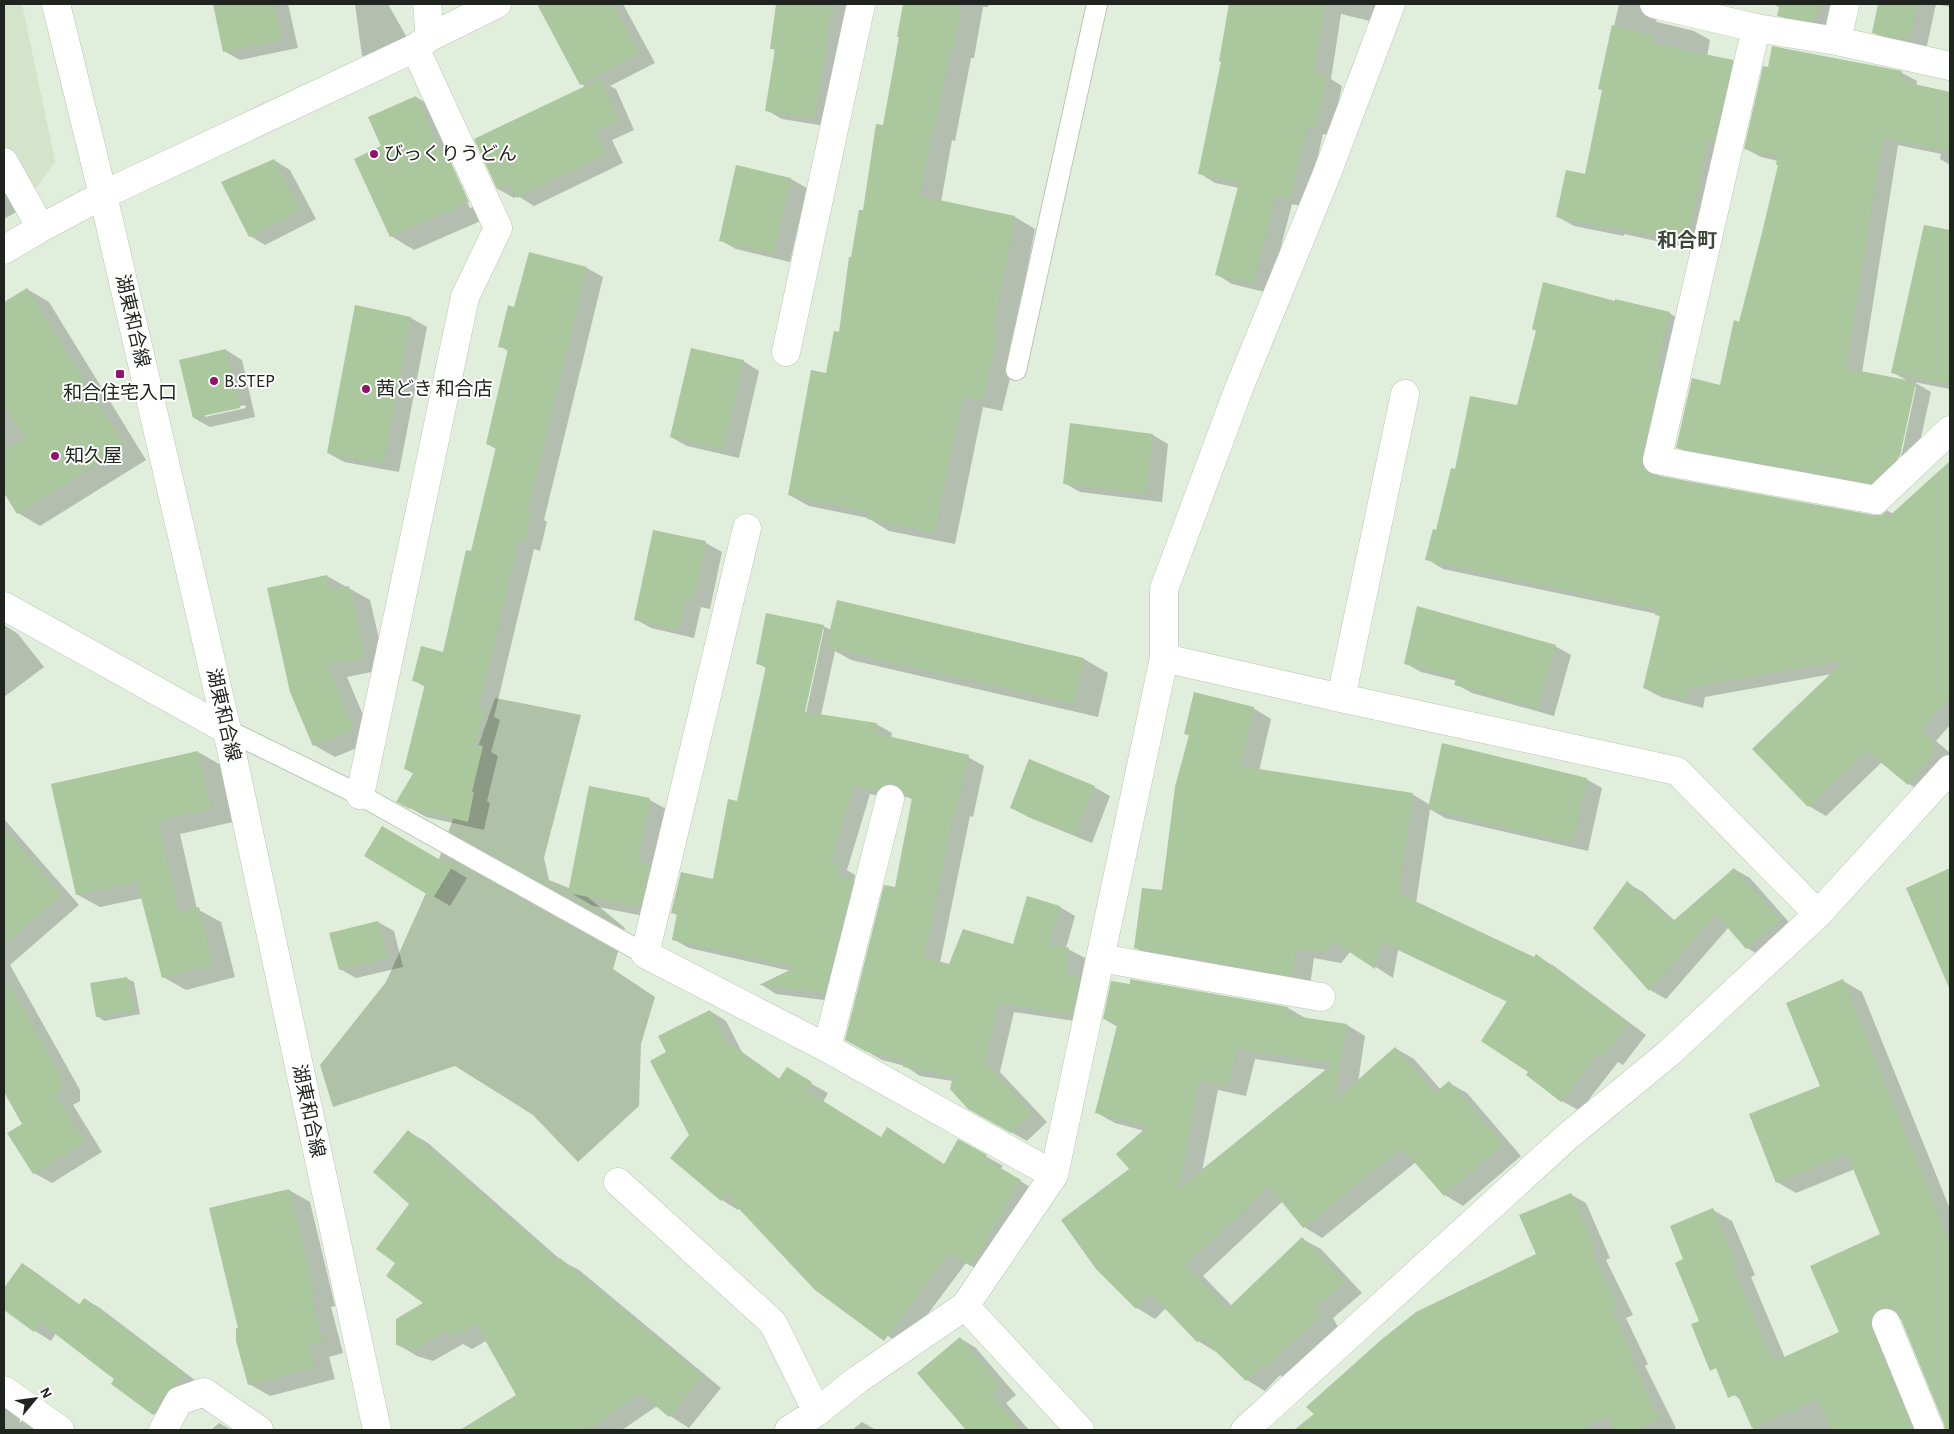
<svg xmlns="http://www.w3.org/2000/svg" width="1954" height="1434" viewBox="0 0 1954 1434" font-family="'Alegreya Sans','Noto Sans JP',sans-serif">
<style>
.built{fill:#d3e4cb}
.green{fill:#afc1a7}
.shadow{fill:#0003;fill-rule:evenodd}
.building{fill:#aac79d;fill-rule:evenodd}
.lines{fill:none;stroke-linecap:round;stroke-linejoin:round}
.service-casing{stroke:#bac6b4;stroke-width:22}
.minor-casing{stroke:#bac6b4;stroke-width:29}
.secondary-casing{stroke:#bac6b4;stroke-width:29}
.service{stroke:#fff;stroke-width:20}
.minor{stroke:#fff;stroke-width:28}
.secondary{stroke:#fff;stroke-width:28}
.poi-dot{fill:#94126b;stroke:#fff;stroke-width:2}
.labels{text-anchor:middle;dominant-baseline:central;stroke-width:4;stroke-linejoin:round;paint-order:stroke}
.poi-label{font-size:19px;fill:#20241e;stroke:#fff;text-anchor:start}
.street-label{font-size:19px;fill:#20241e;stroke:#fff}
.neighbourhood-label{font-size:20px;font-weight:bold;fill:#3c4738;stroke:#fff}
</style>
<rect width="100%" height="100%" fill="#e1eedc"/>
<!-- built -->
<path class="built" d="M4 4H22L55 161 31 196 4 147Z"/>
<!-- green -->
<path class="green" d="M495 698 581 715 544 858 549 880 584 894 625 928 613 969 655 997 641 1044 639 1106 578 1162 533 1115 455 1066 333 1107 320 1065 386 982 431 882Z"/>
<!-- shadow -->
<path class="shadow" d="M214 4H288L298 48 240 60 224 51Z
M355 4H388L410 43 375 63 362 56Z
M548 4H623L655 63 610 86 616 89 634 130 612 140 623 163 534 206 518 196 514 198 498 189 476 139 586 87 581 84 540 8Z
M778 4H849L831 127 782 119 766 110 776 51 771 48Z
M904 4H989L988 7H983L974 58H971L955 141 952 140 941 202 1015 217 1035 229 1013 342 1018 345 1002 411 983 407 955 544 889 531 868 518 809 506 789 495 840 333 852 258 884 127 901 37 898 36Z
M1230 4H1378L1374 22 1341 14 1331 79 1342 86 1331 136 1323 134 1306 207 1292 204 1269 293 1232 284 1216 274 1239 188 1215 183 1199 173 1222 62 1220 61Z
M1619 4H1658L1655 9V19L1657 22 1694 31 1710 40 1707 56 1732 61 1748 70 1702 251 1624 234V236L1574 226 1558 217 1586 176 1603 91 1600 89Z
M1773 4H1838L1831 30 1795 24 1779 15 1780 8Z
M1880 4H1950V7L1936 4 1926 50 1890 42 1873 32Z
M1902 73 1917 81 1916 86 1950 94V165L1940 159 1941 154 1898 145 1862 373 1908 381 1892 372 1925 227 1950 232V389L1914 382 1931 392 1915 465 1887 491 1693 456 1677 447 1720 386 1740 323 1779 165 1778 161 1761 157 1746 149ZM1913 387H1916L1900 462H1897Z
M416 97 440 111 492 216 414 250 391 236 383 147ZM446 156H449L473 207 470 208Z
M274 160 290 170 316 219 265 245 250 236Z
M737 166 791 179 807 188 790 262 736 249 720 240Z
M4 175 23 208 4 219Z
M587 268 603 277 544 520 547 522 540 551 534 549 494 717 500 720 491 752 498 756 487 801 490 803 484 830 426 817 398 801 414 774 405 769 425 687 413 680 444 654 472 552 496 449 487 444 508 351 500 346 515 308Z
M27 289 49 302 146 460 40 526 18 513 4 491V303Z
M1616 302 1669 313 1686 323 1658 467 1659 476 1873 517 1881 516 1888 511 1893 514 1950 463V725L1936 741 1950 753V764L1925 794 1909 784 1882 762 1826 816 1809 806 1754 749 1832 674 1705 697 1703 708 1661 697 1644 688 1661 617 1657 614 1443 569 1427 559 1456 471Z
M356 307 411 318 427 327 399 472 344 462 328 453Z
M226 350 242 360 255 417 210 427 194 418ZM245 405 246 408 205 417V414Z
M743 361 759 371 739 458 687 446 671 437Z
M1153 435 1168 444 1162 502 1080 492 1064 483Z
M654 531 706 543 722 552 710 609 701 607 694 638 651 628 635 619Z
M327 576 370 600 386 669 347 677 374 741 335 757 314 745Z
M838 601 1084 659 1108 673 1098 717 851 660 835 651 821 715 876 724 892 733 891 738 968 757 984 766 973 817 970 816 940 963 950 966 1014 945 1028 898 1060 907 1075 916 1066 948 1085 958 1082 978 1088 1023 1014 1012 1000 1072 1047 1122 1027 1141 969 1108 953 1081 920 1076 905 1066 882 1060 847 1040 896 889 913 800 906 796 904 792 902 793 894 799 870 794 847 870 855 875 854 881 869 890 840 1002 776 994 762 985 791 971 689 948 673 939 678 916 672 912 714 880 738 803 766 668 757 663 823 626 831 630ZM821 629H824L805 718 802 717Z
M4 625 18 634 44 667 4 697Z
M1555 646 1571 655 1554 716 1472 693 1456 684 1457 681 1421 672 1405 663Z
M1253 708 1271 719 1259 771 1412 794 1430 805 1586 779 1602 788 1588 851 1445 818 1430 809 1416 903 1534 959 1536 956 1554 966 1646 1035 1623 1065 1618 1062 1580 1111 1562 1101 1528 1074 1530 1072 1508 1002 1398 950 1393 978 1351 951 1341 963 1314 958 1310 986 1154 958 1136 948 1163 892 1190 736 1186 734Z
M198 752 221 765 233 822 180 834 197 909 221 922 235 977 186 990 163 977 143 898 100 907 78 895 53 784Z
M1094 787 1110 796 1092 843 1028 817 1012 808Z
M590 788 650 800 673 813 664 920 593 906 569 892Z
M4 819 79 905 10 965 80 1090V1101L73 1105 102 1152 52 1183 34 1173 24 1124 4 1089Z
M382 828 467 878 450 906 366 856Z
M1734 869 1750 878 1795 929 1763 957 1747 948 1729 927 1666 999 1650 990 1594 928 1627 883 1643 892 1675 921Z
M1950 870V980L1946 978 1907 888Z
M378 922 394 931 403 967 356 978 340 969Z
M126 978 134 982 140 1014 104 1021 97 1016Z
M1843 981 1862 992 1950 1209V1430H1947L1946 1424 1902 1318 1892 1324 1927 1430H1754L1740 1399 1734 1395 1685 1260 1713 1210 1732 1221 1755 1275 1751 1277 1785 1358 1841 1333 1882 1235 1855 1169 1796 1193 1777 1182 1821 1087Z
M1288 1008 1307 1019 1347 1025 1365 1036 1358 1082 1395 1048 1414 1059 1441 1090 1449 1083 1467 1093 1521 1156 1463 1206 1445 1195 1416 1162 1322 1238 1304 1227 1283 1201 1203 1276 1232 1306 1302 1239 1321 1249 1362 1293 1333 1318 1338 1327 1284 1378 1280 1375 1265 1391 1247 1380 1217 1351 1216 1352 1198 1341 1166 1308 1155 1319 1137 1308 1097 1269 1145 1131 1115 1123 1097 1113 1118 1027 1104 1019ZM1255 1059 1328 1070 1202 1171 1218 1090 1246 1096Z
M710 1011 726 1021 742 1052 781 1080 803 1079 828 1093 823 1102 882 1138 945 1165 959 1141 1003 1166 1000 1169 1037 1191 988 1275 966 1263 904 1346 888 1336 818 1253 740 1208 738 1210 722 1200 690 1136 668 1053Z
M409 1132 428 1143 562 1261 579 1270 721 1388 689 1428 670 1416 657 1406 622 1430H462L518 1396 486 1341 472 1349 463 1344 433 1361 417 1356 397 1344 425 1303 397 1263 411 1203Z
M289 1190 310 1202 335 1306 331 1307 343 1353 329 1357 335 1379 270 1396 249 1384 239 1329Z
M1570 1194 1586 1203 1610 1258 1606 1260 1633 1315 1626 1318 1648 1364 1645 1366 1676 1428 1671 1430H1296L1315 1414 1538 1254Z
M23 1264 38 1274 80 1305 85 1299 100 1308 200 1384 170 1423 154 1414 113 1383 116 1379 56 1333 51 1341 35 1331 4 1308V1290Z
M960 1338 976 1348 1016 1395 1006 1403 1028 1429 1026 1430H968L919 1373Z
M4 1403 11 1413 35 1430H4Z
M862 1422 876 1430H852Z
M219 1423 232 1430H211Z"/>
<!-- building -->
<path class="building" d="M213 4H275L282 40 223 52Z
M537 4H613L639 53 580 85Z
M776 4H832L815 119 765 111 775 49H770Z
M903 4H961L954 47H951L935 130 932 129 920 196 1015 216 993 331 998 332 982 401 963 396 934 533 867 519 869 512 788 495 811 370 826 373 834 331 839 332 849 257H851L859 210H863L876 124 883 125 899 37H897Z
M1229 4H1325L1314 73 1327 76 1316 128 1307 126 1290 199 1276 195 1253 285 1215 275 1239 183 1198 174 1221 62 1219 61Z
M1780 4H1820L1815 22 1777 16Z
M1878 4H1917L1909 41 1872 33Z
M1612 25 1654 35 1652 43 1733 60 1714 143 1706 141 1699 188 1686 243 1608 226V228L1556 217 1566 170 1585 174 1602 90 1598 89Z
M1772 46 1902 71 1901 78 1906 79 1905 82 1950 92V152L1883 137 1846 368 1916 382 1900 456 1871 483 1676 448 1692 378 1720 385 1734 320 1739 322 1763 229 1778 165H1776L1777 156 1744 149 1763 66 1768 67Z
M600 79 619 121 596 131 607 154 517 198 510 184 497 189 474 139Z
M416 96 442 154 446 152 469 202 390 237 354 159 381 146 368 117Z
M274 159 301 210 249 237 221 182Z
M736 165 791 178 774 254 719 241Z
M1924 225 1950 230V384L1891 373Z
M529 252 587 267 528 511 532 512 524 543 518 541 479 708 485 710 475 744 483 746 472 792H474L468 822 408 808 396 802 414 772 404 769 425 684 412 681 421 646 443 652 466 550 471 551 496 447 486 444 508 349 498 347 508 305 514 307Z
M1543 282 1615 301V299L1670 312 1656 369 1661 371 1642 457V465L1646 471 1654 475 1873 515H1881L1888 510 1886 519 1950 461V697L1920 730 1934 742V754L1908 785 1867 751 1808 807 1752 749 1845 660 1689 688 1686 700 1643 688 1660 616 1655 615 1657 609 1425 560 1433 529 1436 530 1451 468 1455 469 1470 396 1517 405 1536 331 1532 329Z
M27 288 125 447 17 514 4 493V450L24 438 4 405V302Z
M355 305 411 317 383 464 327 453Z
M691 348 744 360 723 450 670 437Z
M226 349 240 408 193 418 179 360Z
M1070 423 1153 434 1146 494 1063 484Z
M653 530 706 541 694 601 685 599 679 630 634 620Z
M327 575 330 590 349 586 365 657 327 665 354 729 313 746 290 692 267 588Z
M837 600 1084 658 1074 704 826 647Z
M1417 606 1556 645 1538 708 1454 685 1457 677 1404 664Z
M766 613 824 625 805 712 877 723 875 733 969 755 957 808H955L924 957 949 964 963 929 1013 944 1027 896 1060 906 1049 944 1069 948 1066 974 1080 976 1072 1015 998 1003 985 1062 1032 1113 1011 1133 968 1109 950 1089 953 1076 903 1067 904 1061 865 1051 845 1040 884 885 895 887 912 798 905 797 900 788 893 784H886L877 791 854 785 831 863 840 864 838 876 854 879 825 993 759 985 796 967 672 940 677 914 671 913 681 872 713 879 728 799 737 801 766 666 756 664Z
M1194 692 1254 707 1240 766 1413 793 1398 893 1534 957 1536 954 1629 1023 1604 1056 1599 1052 1561 1102 1526 1075 1528 1072 1481 1041 1507 1001 1380 941 1375 969 1333 941 1322 953 1296 949 1292 976 1134 948 1142 888 1162 890 1175 787 1189 735 1184 734Z
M1442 743 1587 778 1572 843 1428 809Z
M198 751 211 809 158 821 179 912 199 907 213 965 162 978 137 882 76 895 51 784Z
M1029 759 1095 786 1075 835 1010 808Z
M589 786 650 798 638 862 650 865 640 907 568 893Z
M382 826 452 867 433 898 364 856Z
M4 828 62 895 4 945Z
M1734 868 1780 920 1746 949 1716 914 1649 991 1593 928 1627 881 1672 922Z
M1950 868V990L1906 888Z
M378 921 388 958 339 970 329 933Z
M4 975 62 1078V1090L55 1094 85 1142 33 1174 7 1133 22 1124 4 1092Z
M127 977 133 1010 96 1017 90 983Z
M1130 979 1288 1007 1287 1015 1347 1024 1334 1101 1395 1047 1435 1093 1449 1081 1503 1144 1444 1196 1402 1148 1303 1228 1269 1186 1186 1264 1227 1309 1302 1237 1345 1282 1315 1307 1321 1316 1265 1368 1262 1365 1246 1381 1202 1338 1197 1342 1151 1294 1136 1309 1096 1269 1061 1220 1129 1169 1116 1154 1148 1126 1095 1113 1118 1022 1103 1019 1111 981 1130 984ZM1236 1049 1334 1063 1179 1188 1199 1081 1228 1087Z
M1843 979 1950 1243V1430H1945L1944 1424 1900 1317 1895 1310 1888 1308 1880 1309 1874 1313 1871 1320V1328L1913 1430H1831L1820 1404H1819L1817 1400 1752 1428 1737 1394 1728 1398 1716 1368 1710 1371 1691 1324 1699 1321 1675 1263 1683 1259 1670 1226 1713 1208 1737 1264 1733 1266 1770 1355 1773 1354 1775 1361 1839 1332 1810 1266 1880 1234 1847 1154 1776 1183 1749 1114 1820 1086 1786 1003Z
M710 1010 726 1041 779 1079 787 1067 812 1082 807 1091 881 1137 887 1127 944 1164 958 1139 987 1155 984 1158 1021 1180 971 1266 949 1254 884 1341 815 1290 726 1195 721 1201 670 1158 689 1135 650 1061 666 1052 658 1036Z
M408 1130 557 1260 560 1258 703 1376 669 1417 640 1393 587 1430H460L516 1395 476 1324 451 1338 447 1331 413 1350 396 1345V1319L423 1303 386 1276 395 1263 376 1249 409 1204 373 1172Z
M289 1189 315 1294 310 1295 323 1341 309 1345 315 1367 248 1385 236 1341V1328H238L209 1208Z
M1571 1193 1595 1249 1591 1251 1618 1306 1611 1309 1633 1355 1630 1357 1660 1419 1637 1430H1615L1608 1416 1581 1430H1294L1314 1414 1306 1407 1381 1340 1416 1312 1536 1254 1519 1215Z
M22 1263 79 1305 84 1298 185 1374 177 1385 165 1393 153 1415 111 1384 114 1379 41 1323 34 1332 4 1310V1288Z
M960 1337 1001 1386 991 1394 1021 1430H966L917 1373Z"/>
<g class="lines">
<defs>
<path id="service" d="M1016 370 1097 4
M227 730 360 795 645 954"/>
<path id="minor" d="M427 4 430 37
M1654 4 1756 28 1837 41 1950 66
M1756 28 1657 460 1876 500 1950 430
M1837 41 1845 4
M4 162 41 228
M4 250 41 228 103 195 415 48 430 37 497 4
M786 352 861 4
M747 528 645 954 827 1048 1054 1175
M4 606 227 730
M1164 658 1341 698 1677 771 1818 914
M1341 698 1405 394
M360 795 465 297 498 228 415 48
M1100 958 1321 997
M827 1048 890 799
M618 1182 773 1323 817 1412
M965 1306 1080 1430
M1886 1323 1930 1430
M4 1390 60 1430
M163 1430 179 1401 204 1392 259 1430
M789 1430 817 1412 857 1380 965 1306 1054 1175 1164 658V589L1239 388 1326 176 1391 4
M1245 1430 1568 1136 1669 1053 1818 914 1950 769"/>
<path id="secondary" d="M56 4 103 195 227 730 377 1430"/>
</defs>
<!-- service casing -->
<use href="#service" class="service-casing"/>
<!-- minor casing -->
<use href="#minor" class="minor-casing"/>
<!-- secondary casing -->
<use href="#secondary" class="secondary-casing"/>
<!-- service -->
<use href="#service" class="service"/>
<!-- minor -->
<use href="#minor" class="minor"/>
<!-- secondary -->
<use href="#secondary" class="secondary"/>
</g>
<!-- markers -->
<g class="poi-dot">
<circle cx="374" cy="154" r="5"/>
<rect x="115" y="369" width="10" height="10" rx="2.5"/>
<circle cx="214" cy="381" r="5"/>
<circle cx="366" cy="389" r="5"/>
<circle cx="55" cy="456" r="5"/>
</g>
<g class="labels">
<!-- poi labels -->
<g class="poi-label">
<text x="384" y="154">びっくりうどん</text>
<text x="224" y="381">B.STEP</text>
<text x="376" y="389">茜どき 和合店</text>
<text x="120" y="393" text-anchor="middle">和合住宅入口</text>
<text x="65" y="456">知久屋</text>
</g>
<!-- street labels -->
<g class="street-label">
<text transform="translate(132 321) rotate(77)">湖東和合線</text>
<text transform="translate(223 715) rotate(77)">湖東和合線</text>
<text transform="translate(308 1111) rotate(78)">湖東和合線</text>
</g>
<!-- neighbourhood labels -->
<g class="neighbourhood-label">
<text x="1687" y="241">和合町</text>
</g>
</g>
<!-- border -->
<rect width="1954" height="1434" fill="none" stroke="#20241e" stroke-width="10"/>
<!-- north arrow -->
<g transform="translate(35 1399) rotate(61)" stroke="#ffffff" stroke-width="4" paint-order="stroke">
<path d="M0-4L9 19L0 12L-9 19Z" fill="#20241e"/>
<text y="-8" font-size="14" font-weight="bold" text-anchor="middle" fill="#20241e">N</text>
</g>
</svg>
